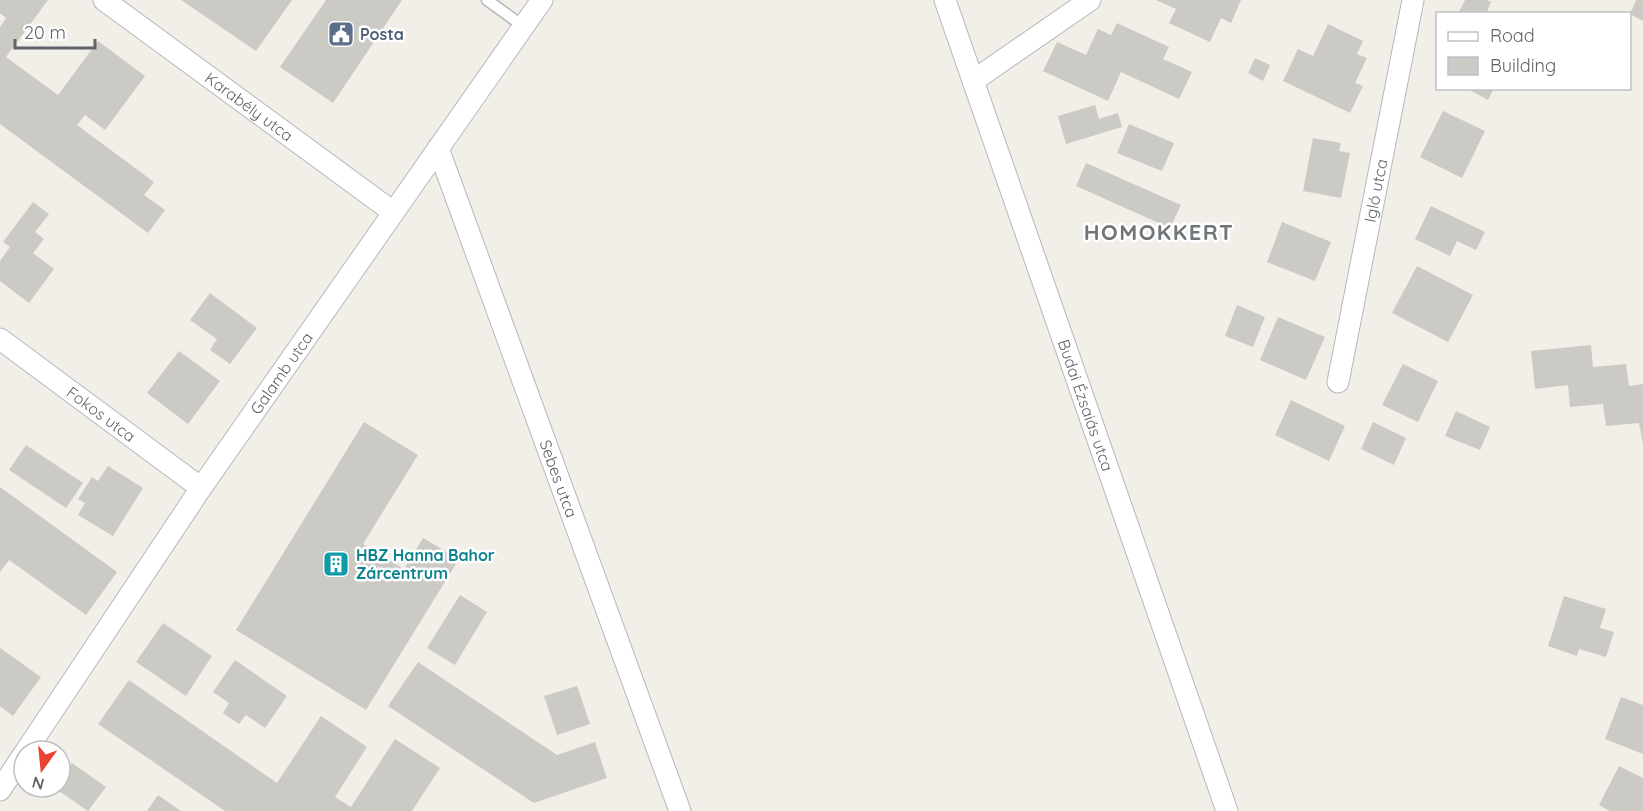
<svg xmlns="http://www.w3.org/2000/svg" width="1643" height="811" viewBox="0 0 1643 811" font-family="Quicksand,sans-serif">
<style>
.building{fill:#cccac5}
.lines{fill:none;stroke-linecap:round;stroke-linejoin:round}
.lane-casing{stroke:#b5b8bc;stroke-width:13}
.street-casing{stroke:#b5b8bc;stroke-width:23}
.lane{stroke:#fff;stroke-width:10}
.street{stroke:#fff;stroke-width:21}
.labels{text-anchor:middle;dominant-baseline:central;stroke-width:5;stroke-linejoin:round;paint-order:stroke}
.service-label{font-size:16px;font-weight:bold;fill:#4e5e75;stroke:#fff;text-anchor:start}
.street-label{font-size:16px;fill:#5f6368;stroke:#fff}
.culture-label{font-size:16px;font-weight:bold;fill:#0d838f;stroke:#fff;text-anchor:start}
.district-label{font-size:22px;font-weight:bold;letter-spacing:1.5px;fill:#70757a;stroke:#fff}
</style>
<rect width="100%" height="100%" fill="#f1efe8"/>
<!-- building -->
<path class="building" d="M0 0H48L6 57 58 95 98 41 145 76 105 130 85 115 77 125 154 182 144 195 165 210 148 233 0 124V27L6 18 0 13Z
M181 0H292L256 51Z
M326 0H402L333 103 280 67Z
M1156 0H1241L1231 23 1221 18 1210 42 1169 23 1176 9Z
M1465 0H1487L1491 2 1486 14H1458Z
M1636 0H1643V21L1630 14Z
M1117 23 1169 47 1163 59 1192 72 1179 99 1121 72 1108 101 1043 71 1057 42 1086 55 1098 29 1111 35Z
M1328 24 1363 41 1357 54 1367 58 1355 83 1363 86 1350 113 1283 81 1298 49 1313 56Z
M1255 58 1270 65 1263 81 1248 73Z
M1466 88H1494L1488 100Z
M1095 105 1099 119 1118 113 1122 127 1066 144 1058 116Z
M1443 111 1485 131 1462 178 1420 157Z
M1129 124 1174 143 1162 171 1117 153Z
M1313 138 1341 143 1339 151 1350 153 1341 198 1303 191Z
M1086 163 1181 205 1170 228 1076 186Z
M33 202 49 214 35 232 44 239 33 253 54 269 29 303 0 281V261L10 247 3 242Z
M1431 206 1485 232 1476 250 1457 241 1450 256 1415 239Z
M1282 222 1331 242 1315 281 1267 262Z
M1417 266 1473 295 1448 342 1392 313Z
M210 293 257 328 230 364 210 350 217 339 190 320Z
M1237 305 1265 317 1253 347 1225 336Z
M1278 317 1325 337 1306 380 1260 360Z
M1591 345 1593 367 1626 364 1629 386 1643 384V444L1639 423 1606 426 1603 404 1570 407 1568 385 1535 389 1531 351Z
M179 351 220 381 188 424 147 393Z
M1403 364 1438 381 1418 422 1382 405Z
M1291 400 1345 426 1329 461 1275 435Z
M1456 411 1490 427 1480 450 1445 436Z
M364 422 418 455 363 544 404 569 423 538 459 559 366 710 236 630Z
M1373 422 1406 438 1394 465 1361 449Z
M26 445 83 483 66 508 9 470Z
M108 466 143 488 113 536 78 515 85 503 78 499 92 477 98 481Z
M0 487 117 572 86 615 9 560 0 572Z
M460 595 487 612 455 665 427 648Z
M1564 596 1606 609 1600 628 1614 632 1606 657 1579 649 1577 656 1548 646Z
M163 623 212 656 186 696 136 662Z
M0 648 41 677 13 716 0 706Z
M235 660 287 696 265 728 246 715 239 724 223 713 229 703 213 692Z
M418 662 557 755 595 742 607 778 534 803 388 706Z
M129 680 277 783 321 716 367 747 335 797 351 807 395 739 440 768 412 811H225L98 724Z
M577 686 590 724 557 735 544 696Z
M1621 697 1643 705V754L1605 739Z
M72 763 106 787 88 811 53 787H60V780Z
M1619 766 1643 778V811H1610L1599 805Z
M158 795 181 811H147Z"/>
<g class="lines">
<defs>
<path id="lane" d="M487 0 523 26"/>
<g id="street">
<path id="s1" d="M104 0 393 212"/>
<path id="s2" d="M945 0 1227 811"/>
<path d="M973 81 1090 0"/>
<path id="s3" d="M438 148 680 811"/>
<path id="s4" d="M0 339 201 488"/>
<path id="s5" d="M1338 382 1413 0"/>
<path id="s6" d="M26 751 201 488 542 0"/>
<path d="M0 790 24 754"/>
</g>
</defs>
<!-- lane casing -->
<use href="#lane" class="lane-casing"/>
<!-- street casing -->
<use href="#street" class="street-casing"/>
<!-- lane -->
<use href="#lane" class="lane"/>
<!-- street -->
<use href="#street" class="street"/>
</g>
<!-- icons -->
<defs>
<symbol id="civic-square" viewBox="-11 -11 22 22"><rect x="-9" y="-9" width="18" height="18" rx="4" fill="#5c6f8a" stroke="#fff"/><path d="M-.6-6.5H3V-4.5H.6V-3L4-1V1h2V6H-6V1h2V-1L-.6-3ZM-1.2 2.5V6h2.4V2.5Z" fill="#fff"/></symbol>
<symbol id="building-square" viewBox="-11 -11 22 22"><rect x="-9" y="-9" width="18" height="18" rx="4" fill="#0f9aa8" stroke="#fff"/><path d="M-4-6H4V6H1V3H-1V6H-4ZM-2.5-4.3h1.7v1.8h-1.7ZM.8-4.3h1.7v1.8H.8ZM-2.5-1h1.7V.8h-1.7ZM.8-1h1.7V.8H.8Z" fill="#fff"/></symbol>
</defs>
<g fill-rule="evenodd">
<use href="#civic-square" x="326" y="19" width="30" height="30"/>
<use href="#building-square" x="321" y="549" width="30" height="30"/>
</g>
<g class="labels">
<!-- service labels -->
<g class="service-label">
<text x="360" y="34">Posta</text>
</g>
<!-- street labels -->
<g class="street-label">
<text stroke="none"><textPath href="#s1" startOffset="180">Karabély utca</textPath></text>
<text stroke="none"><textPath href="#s5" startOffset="195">Igló utca</textPath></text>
<text stroke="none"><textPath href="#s6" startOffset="456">Galamb utca</textPath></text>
<text stroke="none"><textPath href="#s2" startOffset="429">Budai Ézsaiás utca</textPath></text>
<text stroke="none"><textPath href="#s4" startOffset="126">Fokos utca</textPath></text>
<text stroke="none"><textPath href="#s3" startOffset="352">Sebes utca</textPath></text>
</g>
<!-- culture labels -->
<g class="culture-label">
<text x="356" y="555">HBZ Hanna Bahor<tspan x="356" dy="18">Zárcentrum</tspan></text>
</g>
<!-- district labels -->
<g class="district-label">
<text x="1159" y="232">HOMOKKERT</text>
</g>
</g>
<!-- legend -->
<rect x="1436" y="12" width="195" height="78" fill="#ffffff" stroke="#bfc1c3" stroke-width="1.5"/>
<rect x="1448" y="32" width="30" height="9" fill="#ffffff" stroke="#bfc1c3" stroke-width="1.5"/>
<text x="1490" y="42" font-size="18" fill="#5f6368">Road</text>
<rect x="1448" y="57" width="30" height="18" fill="#cccac5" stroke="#bfc1c3" stroke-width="1.5"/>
<text x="1490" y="72" font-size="18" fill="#5f6368">Building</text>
<!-- north arrow -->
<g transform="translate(42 769) rotate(195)"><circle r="28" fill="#ffffff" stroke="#bfc1c3" stroke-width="1.5"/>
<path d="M0-4.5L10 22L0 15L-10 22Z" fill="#ea4335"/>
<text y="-9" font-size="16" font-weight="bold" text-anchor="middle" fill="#5f6368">N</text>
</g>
<!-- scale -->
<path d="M15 39v9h80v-9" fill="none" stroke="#5f6368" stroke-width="3"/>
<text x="24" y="39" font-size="18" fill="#5f6368" stroke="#ffffff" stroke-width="4.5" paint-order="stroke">20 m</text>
</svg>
